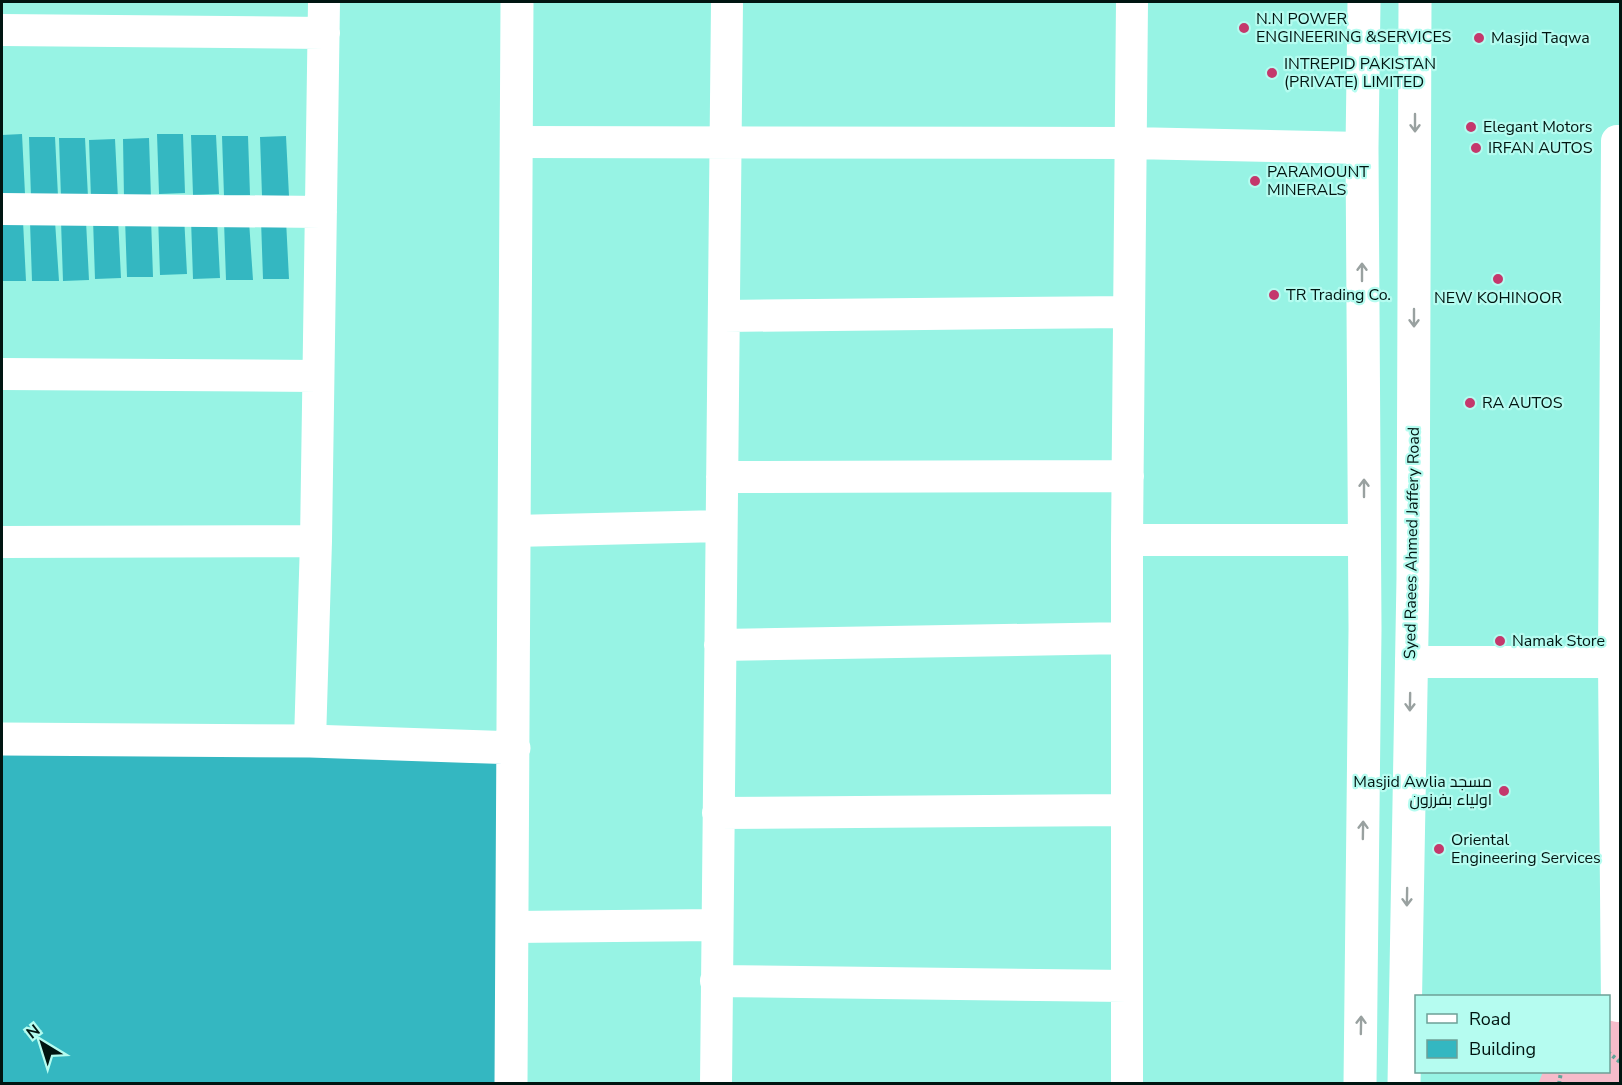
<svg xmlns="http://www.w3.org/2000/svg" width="1622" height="1085" viewBox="0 0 1622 1085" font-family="'Nunito Sans',Cairo,sans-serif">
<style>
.green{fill:#f6bbca}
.building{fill:#34b7c1}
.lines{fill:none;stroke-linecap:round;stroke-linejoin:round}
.path{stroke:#61a499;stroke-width:4;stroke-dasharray:3 3;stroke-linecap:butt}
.minor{stroke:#fff;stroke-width:32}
.tertiary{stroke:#fff;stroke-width:33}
.secondary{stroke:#fff;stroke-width:33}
.oneway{stroke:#99a1a0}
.poi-dot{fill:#c4386c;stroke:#b5fcf0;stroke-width:2}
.labels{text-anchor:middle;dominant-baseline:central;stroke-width:4.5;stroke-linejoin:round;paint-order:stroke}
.poi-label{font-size:16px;fill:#001511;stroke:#b5fcf0;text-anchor:start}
.street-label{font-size:16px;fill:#001511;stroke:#b5fcf0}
</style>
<rect width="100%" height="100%" fill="#97f3e4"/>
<!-- green -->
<path class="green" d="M1620 1007V1083L1538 1084 1543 1072H1608L1609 1009Z"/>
<!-- building -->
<path class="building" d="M22 134 25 194H2V135Z
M157 134H183L185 193 159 194Z
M191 135H216L219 194 193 195Z
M222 136H248L250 195 224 196Z
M286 136 289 196H262L260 137Z
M29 137H55L58 196 31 197Z
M59 138H85L88 197 61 198Z
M149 138 151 198H124L123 139Z
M115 139 118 199H91L89 140Z
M158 215H184L187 274 160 275Z
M125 218H151L153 277H127Z
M93 219H118L121 278 95 279Z
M191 219H217L220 278 193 279Z
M261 220H286L289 279H263Z
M23 221 26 281H2V222Z
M55 221 59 281H32L30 222Z
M61 221H86L89 280 63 281Z
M224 221H249L253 280H226Z
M2 743 514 748 505 1084H2Z"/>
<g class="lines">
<!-- path -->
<path class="path" d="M1608 1052 1620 1062
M1559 1084 1561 1072"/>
<!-- minor -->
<path class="minor" d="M2 30 324 33
M1620 141H1617L1614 662 1617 1006H1620
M516 142 1130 143 1362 148
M2 209 321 212
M724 316 1129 312
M2 374 318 376
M722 477 1128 476
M514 531 721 526
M1127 540H1364
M2 542 316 541
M720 645 1127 638
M1411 662H1620
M310 741 316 541 324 2
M718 813 1127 810
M512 927 717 925
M716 981 1127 986
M716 1084 727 2
M1127 1084V540L1132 2"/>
<!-- tertiary -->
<path class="tertiary" d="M2 739 310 741 514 748
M511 1084 517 2"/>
<!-- secondary -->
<path class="secondary" d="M1360 1084 1365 629 1362 148 1364 2
M1404 1084 1413 578 1415 2"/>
</g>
<!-- one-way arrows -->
<defs><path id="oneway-shaft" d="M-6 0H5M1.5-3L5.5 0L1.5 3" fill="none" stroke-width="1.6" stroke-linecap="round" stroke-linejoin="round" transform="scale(1.5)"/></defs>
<g class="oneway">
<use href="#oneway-shaft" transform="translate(1415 123) rotate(90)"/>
<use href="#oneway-shaft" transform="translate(1362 272) rotate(-90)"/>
<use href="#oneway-shaft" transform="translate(1414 318) rotate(90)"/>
<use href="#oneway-shaft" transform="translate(1364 488) rotate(-90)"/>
<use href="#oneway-shaft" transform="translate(1410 702) rotate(91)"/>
<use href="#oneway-shaft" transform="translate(1363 830) rotate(-89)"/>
<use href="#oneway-shaft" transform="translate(1407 897) rotate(91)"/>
<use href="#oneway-shaft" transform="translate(1361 1025) rotate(-89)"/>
</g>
<!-- markers -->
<g class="poi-dot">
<circle cx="1244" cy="28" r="6"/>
<circle cx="1479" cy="38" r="6"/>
<circle cx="1272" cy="73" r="6"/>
<circle cx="1471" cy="127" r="6"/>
<circle cx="1476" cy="148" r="6"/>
<circle cx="1255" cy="181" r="6"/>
<circle cx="1498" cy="279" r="6"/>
<circle cx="1274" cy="295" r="6"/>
<circle cx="1470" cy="403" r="6"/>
<circle cx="1500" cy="641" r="6"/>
<circle cx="1504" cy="791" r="6"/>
<circle cx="1439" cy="849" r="6"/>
</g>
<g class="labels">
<!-- poi labels -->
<g class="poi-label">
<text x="1256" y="19">N.N POWER<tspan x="1256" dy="18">ENGINEERING &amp;SERVICES</tspan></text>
<text x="1491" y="38">Masjid Taqwa</text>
<text x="1284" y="64">INTREPID PAKISTAN<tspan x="1284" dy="18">(PRIVATE) LIMITED</tspan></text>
<text x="1483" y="127">Elegant Motors</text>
<text x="1488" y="148">IRFAN AUTOS</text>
<text x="1267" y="172">PARAMOUNT<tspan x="1267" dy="18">MINERALS</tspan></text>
<text x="1286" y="295">TR Trading Co.</text>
<text x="1498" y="298" text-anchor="middle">NEW KOHINOOR</text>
<text x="1482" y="403">RA AUTOS</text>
<text x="1512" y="641">Namak Store</text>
<text x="1492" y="782" text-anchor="end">Masjid Awlia مسجد<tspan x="1492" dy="18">اولیاء بفرزون</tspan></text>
<text x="1451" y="840">Oriental<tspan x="1451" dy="18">Engineering Services</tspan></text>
</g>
<!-- street labels -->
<g class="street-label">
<text transform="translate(1412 543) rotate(-89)">Syed Raees Ahmed Jaffery Road</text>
</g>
</g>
<!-- border -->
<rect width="1622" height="1085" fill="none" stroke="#001511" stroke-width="6"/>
<!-- legend -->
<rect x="1415" y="995" width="195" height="78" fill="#b5fcf0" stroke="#6da097" stroke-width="1.5"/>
<rect x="1427" y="1014" width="30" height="9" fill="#ffffff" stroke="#6da097" stroke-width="1.5"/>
<text x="1469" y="1025" font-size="18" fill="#001511">Road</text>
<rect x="1427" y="1040" width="30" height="18" fill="#34b7c1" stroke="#6da097" stroke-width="1.5"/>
<text x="1469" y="1055" font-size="18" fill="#001511">Building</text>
<!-- north arrow -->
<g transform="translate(42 1043) rotate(322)" stroke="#b5fcf0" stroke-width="4.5" paint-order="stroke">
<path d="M0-4.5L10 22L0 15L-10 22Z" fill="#001511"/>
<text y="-9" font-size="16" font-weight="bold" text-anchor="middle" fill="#001511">N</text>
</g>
</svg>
